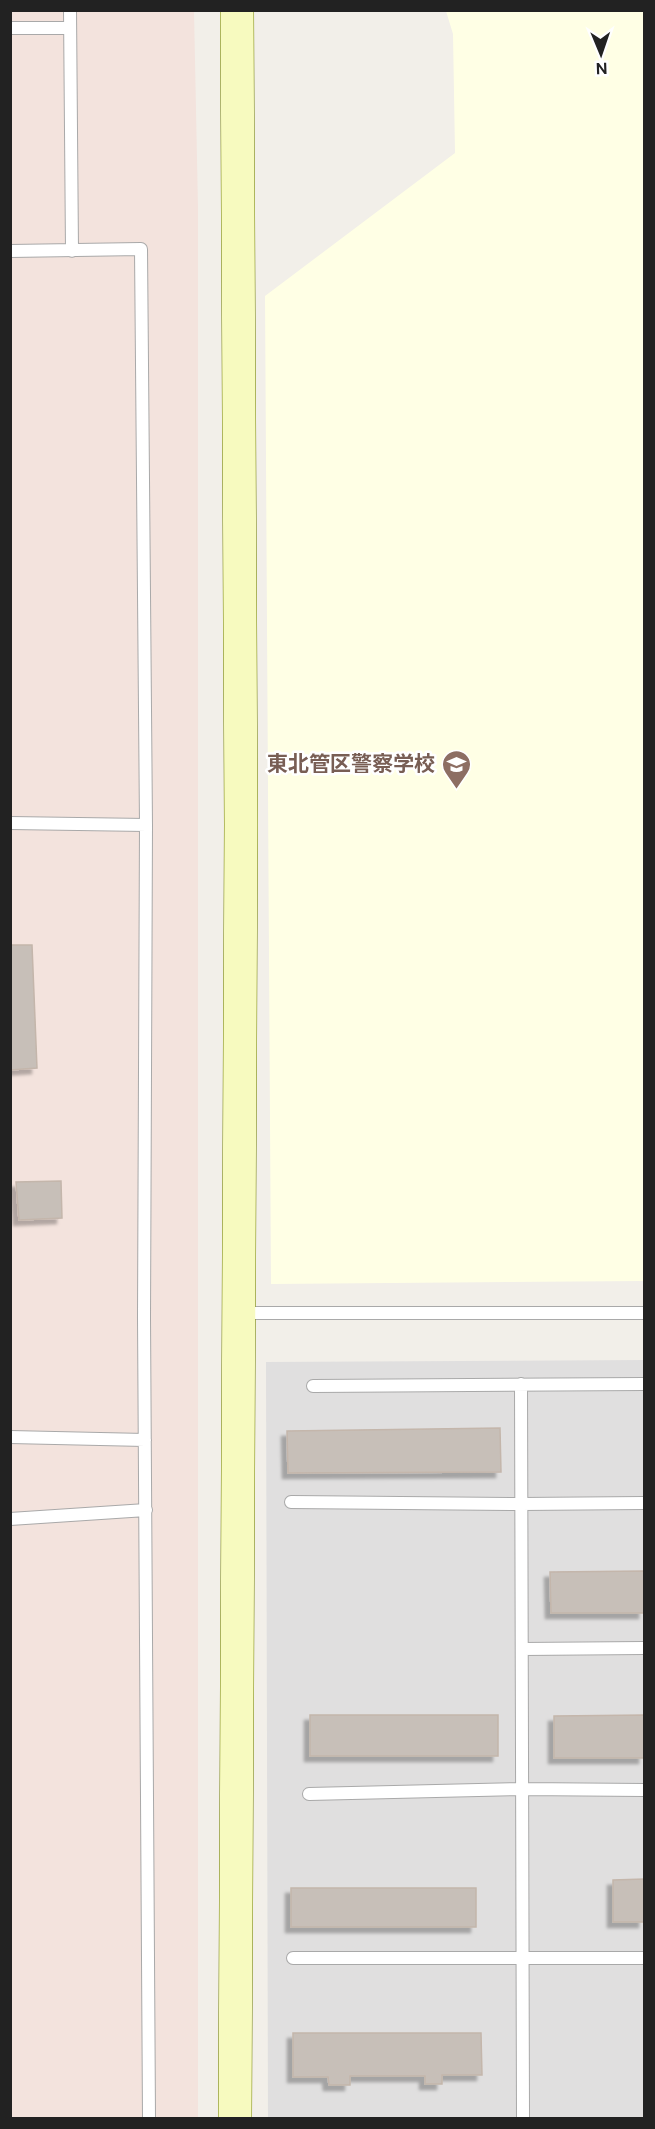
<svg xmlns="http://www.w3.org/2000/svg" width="655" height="2129" viewBox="0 0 655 2129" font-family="'DM Sans','Noto Sans JP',sans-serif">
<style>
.residential{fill:#e0dfdf}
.education{fill:#ffffe5}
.military{fill:#f3e3dd}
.building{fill:#c7bfb8;stroke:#c4b6ab;stroke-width:1.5;filter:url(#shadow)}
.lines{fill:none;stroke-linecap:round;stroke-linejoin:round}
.lane-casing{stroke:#a9a9a9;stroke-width:14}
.secondary-casing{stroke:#707d05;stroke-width:34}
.lane{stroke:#fff;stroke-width:12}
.secondary{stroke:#f7fabf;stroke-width:33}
.labels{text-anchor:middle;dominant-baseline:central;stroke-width:5;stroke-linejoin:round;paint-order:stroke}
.education-label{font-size:21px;font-weight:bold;fill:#785e54;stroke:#fff;text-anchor:end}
</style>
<defs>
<filter id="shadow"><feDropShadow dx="-5.5" dy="5.5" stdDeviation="1.5" flood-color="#0004"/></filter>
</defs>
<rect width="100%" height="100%" fill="#f2efe9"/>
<!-- residential -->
<path class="residential" d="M644 1360V2118H268L266 1362Z"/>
<!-- education -->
<path class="education" d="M446 11H644V1281L271 1284 265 296 455 153 453 34Z"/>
<!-- military -->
<path class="military" d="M11 11H194L198 208V2118H11Z"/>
<!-- building -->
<path class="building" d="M10 945H32L37 1068 10 1070Z
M61 1181 62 1218 19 1220 16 1182Z
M500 1428 501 1472 288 1473 287 1431Z
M644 1571V1613H551L550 1572Z
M310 1715H498V1756H310Z
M644 1715V1758H554V1716Z
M644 1879V1922H613V1880Z
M291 1888H476V1927H291Z
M293 2033H481L482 2075H442V2084H425V2076H350V2085H329L328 2077H293Z"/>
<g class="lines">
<defs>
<path id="lane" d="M70 10 72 251
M10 28H70
M10 251 141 249 146 825 144 1318 149 2118
M10 823 146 825
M241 1313H644
M521 1384 523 2118
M313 1386 644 1384
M10 1437 145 1440
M291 1502 521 1504 644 1503
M10 1519 146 1510
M522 1649 644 1648
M309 1794 522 1789 644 1790
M293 1958H644"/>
<path id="secondary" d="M235 2118 241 824 237 10"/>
</defs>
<!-- lane casing -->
<use href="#lane" class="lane-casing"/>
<!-- secondary casing -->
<use href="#secondary" class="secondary-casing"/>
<!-- lane -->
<use href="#lane" class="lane"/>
<!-- secondary -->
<use href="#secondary" class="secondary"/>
</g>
<!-- icons -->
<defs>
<symbol id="school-pin" viewBox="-11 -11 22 30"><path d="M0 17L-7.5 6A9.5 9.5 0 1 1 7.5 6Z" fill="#8d6e63" stroke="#fff"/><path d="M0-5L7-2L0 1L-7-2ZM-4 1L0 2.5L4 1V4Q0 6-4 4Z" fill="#fff"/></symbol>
</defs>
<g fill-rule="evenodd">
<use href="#school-pin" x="440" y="748" width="33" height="45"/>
</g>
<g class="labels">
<!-- education labels -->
<g class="education-label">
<text x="435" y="764">東北管区警察学校</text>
</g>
</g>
<!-- border -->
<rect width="655" height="2129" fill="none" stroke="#222222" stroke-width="24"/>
<!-- north arrow -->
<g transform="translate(601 54) rotate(178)" stroke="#ffffff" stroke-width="4.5" paint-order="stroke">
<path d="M0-4.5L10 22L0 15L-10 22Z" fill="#222222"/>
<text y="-9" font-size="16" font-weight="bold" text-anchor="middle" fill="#222222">N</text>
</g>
</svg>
